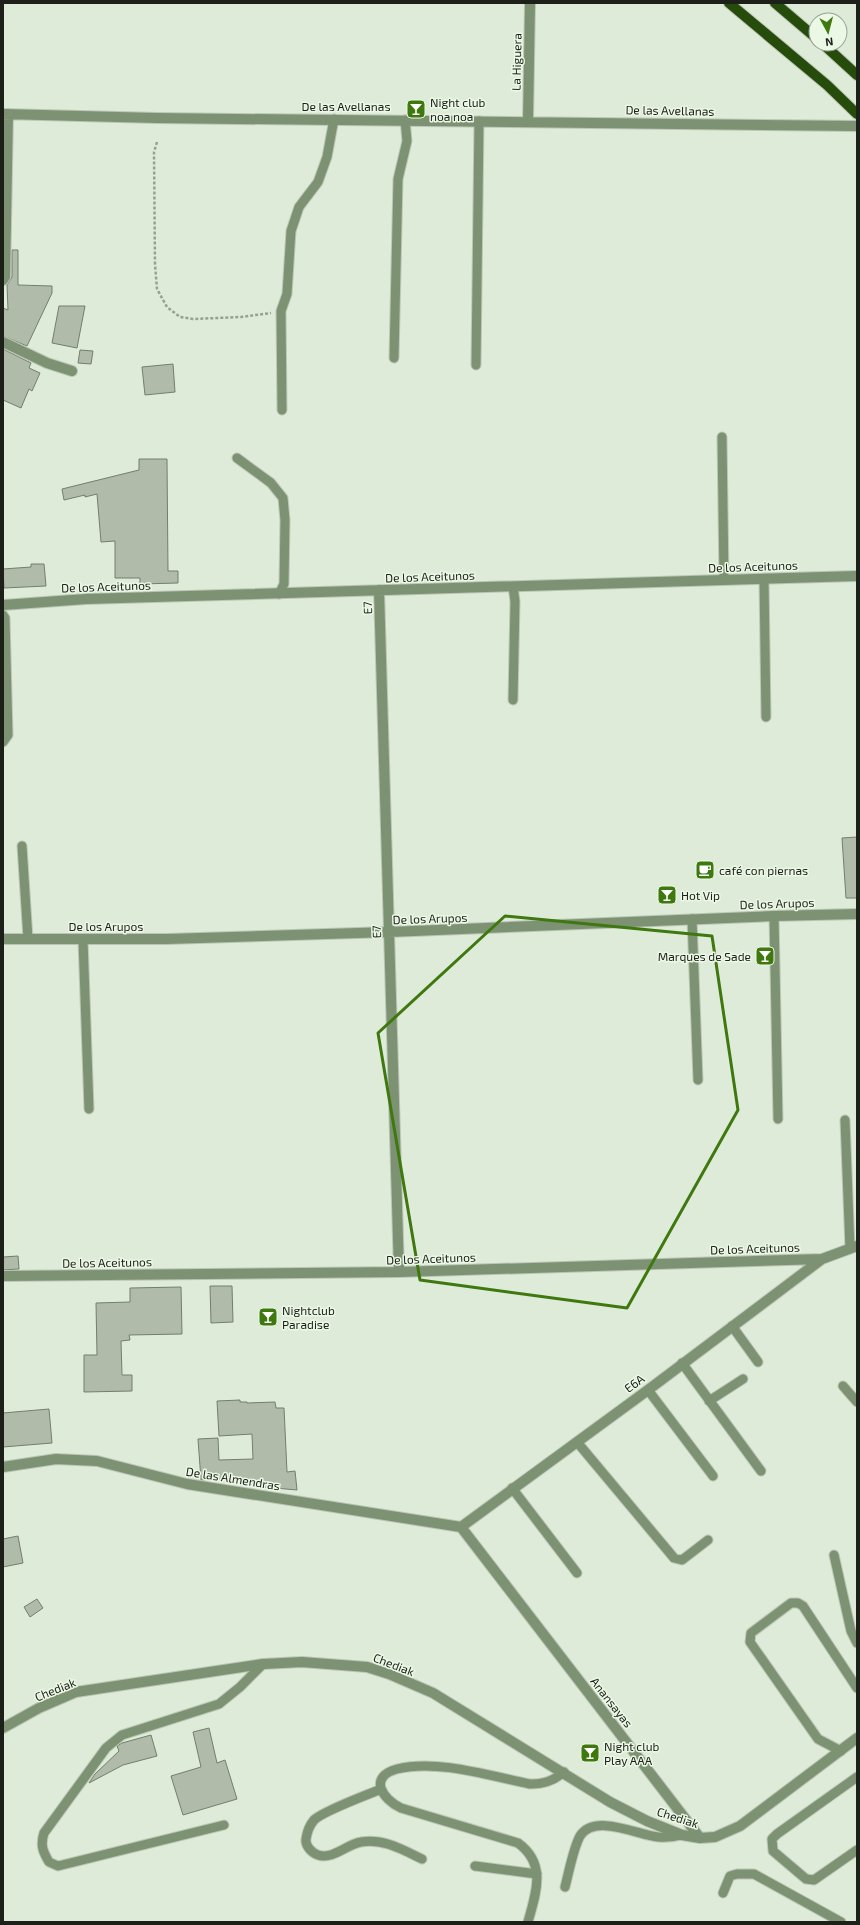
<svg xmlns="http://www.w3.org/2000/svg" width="860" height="1925" viewBox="0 0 860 1925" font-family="'Exo 2',sans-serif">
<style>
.building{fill:#b0bbaa;stroke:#737e6e}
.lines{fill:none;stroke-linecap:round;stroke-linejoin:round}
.service-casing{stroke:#bcc6b6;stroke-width:11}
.minor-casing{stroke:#bcc6b6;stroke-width:12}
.primary-casing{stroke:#bcc6b6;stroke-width:12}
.path{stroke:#97a092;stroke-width:2.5;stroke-dasharray:3 2;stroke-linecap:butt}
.service{stroke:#7c9272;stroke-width:9}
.minor{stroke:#7c9272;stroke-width:10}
.primary{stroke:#264c0b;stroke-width:10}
.marked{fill:none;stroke:#3e780f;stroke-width:3;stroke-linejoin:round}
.labels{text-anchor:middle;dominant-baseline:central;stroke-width:3;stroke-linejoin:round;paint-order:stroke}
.street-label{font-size:12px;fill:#1c2019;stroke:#ecf8e6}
.poi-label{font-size:12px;fill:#1c2019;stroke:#ecf8e6;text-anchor:start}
</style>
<rect width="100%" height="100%" fill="#dfebd9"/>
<!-- building -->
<path class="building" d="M12 250H18V285L52 286V293L27 346 3 336V308L8 310 7 285 12 277Z
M59 306H85L77 348 52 343Z
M3 349 31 363 29 368 40 373 32 391 29 389 21 408 3 400Z
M80 350 93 351 91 364 78 363Z
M173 364 175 392 145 395 142 367Z
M139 459H167L168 571H178V583L140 584V578H115V541L101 542 97 494 85 497V495L64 500 62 489 139 470Z
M31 564H44L46 586 4 588 3 569 31 567Z
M857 837V898H846L842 838Z
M18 1256 19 1269 3 1270V1257Z
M210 1286H232L233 1322 211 1323Z
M181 1287 182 1334 129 1335 130 1340 121 1341 122 1375H132V1391L84 1392V1355H97L96 1303 130 1302V1288Z
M240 1400V1402H247V1403L275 1402 276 1408H284L287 1472 295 1471 297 1490 252 1486 251 1479 238 1480 237 1478 201 1480 198 1439 218 1438 219 1460 253 1459 252 1434 219 1436 217 1401Z
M49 1409 52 1443 3 1447V1413Z
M18 1536 23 1563 3 1567V1539Z
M37 1599 43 1608 30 1617 24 1607Z
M209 1728 217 1763 225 1760 237 1799 183 1815 171 1776 201 1767 193 1732Z
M151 1735 157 1756 123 1765 89 1783 95 1774 119 1751 117 1746 122 1743Z"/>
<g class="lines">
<defs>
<path id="service" d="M394 358 398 179 407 141 405 120
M476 365 479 121
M282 410 281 311 287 294 291 231 299 207 318 182 327 157 334 119
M722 437 724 580
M237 458 271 483 283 498 285 520 284 584 279 594
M764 579 766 717
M513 587 515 601 513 700
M3 615 5 618 8 735 3 742
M22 846 28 939
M774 916 778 1119
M692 919 698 1080
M83 940 89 1109
M845 1120 850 1249
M732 1326 758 1362
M682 1363 761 1471
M843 1386 857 1402
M648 1390 713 1476
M709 1401 743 1379
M577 1442 674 1558 682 1560 708 1540
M512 1488 577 1573
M834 1555 851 1631 857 1643
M841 1751 818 1739 750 1642 751 1633 791 1603H798L803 1606 857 1688
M857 1777 777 1834 772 1839 773 1851 806 1879 814 1880 857 1850
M381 1789C367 1795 323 1811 314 1820 309 1826 307 1832 306 1839 305 1846 312 1853 318 1855 333 1860 347 1844 361 1842 383 1838 403 1850 422 1859
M224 1825 58 1866 49 1862C43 1852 40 1845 44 1833L106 1748 122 1735 219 1704 240 1687 263 1664
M475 1866 537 1874
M565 1887C569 1872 573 1849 580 1836 595 1813 638 1835 658 1837 667 1838 674 1837 682 1835
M723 1893 730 1876 737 1874H754L841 1922
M528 1922C536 1893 547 1864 518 1843L401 1808C382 1799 368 1777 397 1769 437 1759 490 1776 530 1784 544 1784 553 1781 564 1772"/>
<path id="minor" d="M3 114 157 118 857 126
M528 121 530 3
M3 280 5 277 8 114
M3 342 47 363 72 371
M379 590 399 1272
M3 605 86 599 857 576
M3 939H167L389 932 774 916 857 914
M3 1276 399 1272 822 1259 857 1246
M3 1467 56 1459 97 1461 187 1484 461 1527
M461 1527 648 1390 822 1259
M461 1527 700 1838
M3 1728 39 1708 76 1692 263 1664 302 1662 367 1667 389 1674 433 1693 610 1802 647 1821 682 1835 700 1838 715 1837 740 1826 857 1738"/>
<path id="primary" d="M729 3 827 85 857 114
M775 3 816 38
M823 44 857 75"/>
</defs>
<!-- service casing -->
<use href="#service" class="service-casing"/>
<!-- minor casing -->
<use href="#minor" class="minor-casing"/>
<!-- primary casing -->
<use href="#primary" class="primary-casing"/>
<!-- path -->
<path class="path" d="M157 142 154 152 155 264 157 289 167 307 180 317 193 319 241 317 271 313"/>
<!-- service -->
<use href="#service" class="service"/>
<!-- minor -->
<use href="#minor" class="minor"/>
<!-- primary -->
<use href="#primary" class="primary"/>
</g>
<!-- marked area -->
<path class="marked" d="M505 916 712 936 738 1110 627 1308 420 1280 378 1033Z"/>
<!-- icons -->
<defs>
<symbol id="bar-square" viewBox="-11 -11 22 22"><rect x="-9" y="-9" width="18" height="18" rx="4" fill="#3e780f" stroke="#ecf8e6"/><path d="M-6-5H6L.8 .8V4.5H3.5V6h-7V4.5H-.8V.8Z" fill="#fff"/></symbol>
<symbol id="cafe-square" viewBox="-11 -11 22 22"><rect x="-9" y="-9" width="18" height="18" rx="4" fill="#3e780f" stroke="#ecf8e6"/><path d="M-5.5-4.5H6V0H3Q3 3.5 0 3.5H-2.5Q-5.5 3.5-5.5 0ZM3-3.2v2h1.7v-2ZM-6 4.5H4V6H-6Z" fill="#fff"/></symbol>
</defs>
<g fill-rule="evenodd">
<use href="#bar-square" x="405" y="98" width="22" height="22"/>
<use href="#cafe-square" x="694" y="859" width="22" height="22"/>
<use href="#bar-square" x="656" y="884" width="22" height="22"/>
<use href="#bar-square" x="754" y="945" width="22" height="22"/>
<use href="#bar-square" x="257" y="1306" width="22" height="22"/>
<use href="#bar-square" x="579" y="1742" width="22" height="22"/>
</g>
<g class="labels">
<!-- street labels -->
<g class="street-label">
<text transform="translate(516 62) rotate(-89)">La Higuera</text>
<text x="346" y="106">De las Avellanas</text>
<text transform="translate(670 110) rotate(1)">De las Avellanas</text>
<text transform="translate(753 566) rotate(-2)">De los Aceitunos</text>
<text transform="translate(430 576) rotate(-2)">De los Aceitunos</text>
<text transform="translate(106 586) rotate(-2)">De los Aceitunos</text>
<text transform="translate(367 608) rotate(-92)">E7</text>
<text transform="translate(777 903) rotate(-2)">De los Arupos</text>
<text transform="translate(430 918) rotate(-2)">De los Arupos</text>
<text x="106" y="926">De los Arupos</text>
<text transform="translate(376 932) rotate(-92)">E7</text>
<text transform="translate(755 1248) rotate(-2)">De los Aceitunos</text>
<text transform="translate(431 1258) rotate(-2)">De los Aceitunos</text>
<text transform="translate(107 1262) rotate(-1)">De los Aceitunos</text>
<text transform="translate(634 1383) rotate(-37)">E6A</text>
<text transform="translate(233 1478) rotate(9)">De las Almendras</text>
<text transform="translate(394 1664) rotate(21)">Chediak</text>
<text transform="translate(55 1689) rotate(-22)">Chediak</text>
<text transform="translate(612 1702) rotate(52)">Anansayas</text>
<text transform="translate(678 1817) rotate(18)">Chediak</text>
</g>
<!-- poi labels -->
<g class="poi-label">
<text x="430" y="102">Night club<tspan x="430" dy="14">noa noa</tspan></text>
<text x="719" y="870">café con piernas</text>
<text x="681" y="895">Hot Vip</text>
<text x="751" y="956" text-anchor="end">Marques de Sade</text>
<text x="282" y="1310">Nightclub<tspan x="282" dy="14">Paradise</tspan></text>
<text x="604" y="1746">Night club<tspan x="604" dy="14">Play AAA</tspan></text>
</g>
</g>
<!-- border -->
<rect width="860" height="1925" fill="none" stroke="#1c2019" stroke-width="8"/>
<!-- north arrow -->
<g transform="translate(828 32) rotate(173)"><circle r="19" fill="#ecf8e6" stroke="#99a294"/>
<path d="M0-3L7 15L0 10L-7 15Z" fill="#3e780f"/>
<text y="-6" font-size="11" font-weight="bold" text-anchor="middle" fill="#1c2019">N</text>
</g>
</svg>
